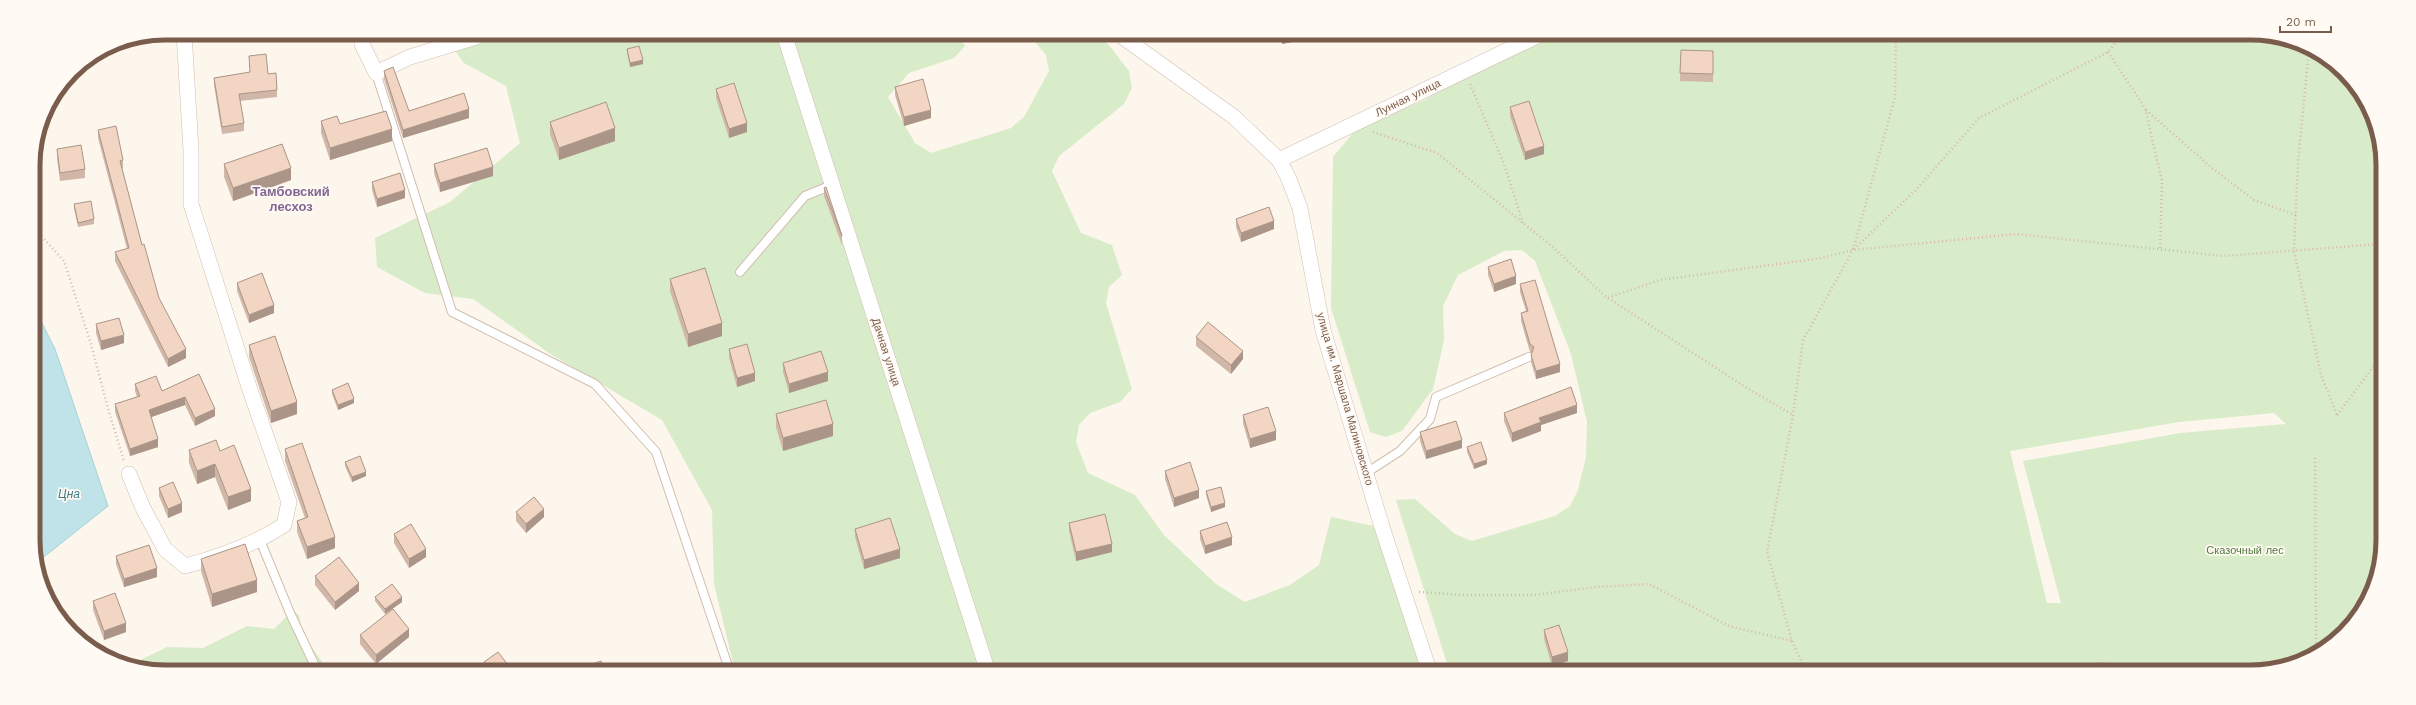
<svg xmlns="http://www.w3.org/2000/svg" width="2416" height="705" viewBox="0 0 2416 705" font-family="'Work Sans',sans-serif">
<style>
.green{fill:#d8ecc9;fill-rule:evenodd}
.water{fill:#bfe3e8;stroke:#a5d3da}
.lines{fill:none;stroke-linecap:round;stroke-linejoin:round}
.lane-casing{stroke:#d1beb0;stroke-width:10}
.street-casing{stroke:#d1beb0;stroke-width:16}
.path{stroke:#d9b8a5;stroke-width:2.5;stroke-dasharray:1 3;stroke-linecap:butt}
.lane{stroke:#fff;stroke-width:8}
.street{stroke:#fff;stroke-width:15}
.wall{fill:#d1b7a8}
.shaded-wall{fill:#aa9588}
.building{fill:#f3d5c3;stroke:#aa9588}
.labels{text-anchor:middle;dominant-baseline:central;stroke-width:3.5;stroke-linejoin:round;paint-order:stroke}
.street-label{font-size:11px;fill:#7a5c4d;stroke:#fffaf3}
.park-label{font-size:11px;fill:#537a41;stroke:#fffaf3}
.water-label{font-size:12px;font-style:italic;fill:#437c86;stroke:#fffaf3}
.quarter-label{font-size:13px;font-weight:bold;fill:#846695;stroke:#fffaf3}
.rim{fill:none;stroke:#7a5c4d;stroke-width:5}
</style>
<rect width="100%" height="100%" fill="#fdf6ec"/>
<!-- green -->
<path class="green" d="M443 34 960 35 965 46 954 58 909 73 888 97 915 143 931 153 1011 128 1024 117 1049 71 1046 55 1029 35H1091L1108 44 1129 71 1132 88 1124 104 1059 156 1052 171 1081 233 1112 245 1122 275 1109 287 1106 303 1132 389 1120 402 1090 413 1079 425 1076 442 1088 473 1135 495 1164 535 1216 584 1245 602 1290 585 1319 565 1331 517 1378 527 1421 670 741 669 734 667 714 584 712 510 662 420 552 355 473 299 425 293 377 267 375 238 450 202 520 143 506 86 464 63Z
M1547 36 2285 37 2317 51 2350 78 2381 139 2379 574 2361 613 2338 639 2301 662 2259 672 1449 670 1396 500 1415 499 1455 534 1472 541 1555 516 1570 506 1578 490 1586 457 1587 422 1571 354 1535 261 1522 250 1504 251 1458 275 1443 306 1444 340 1433 389 1402 431 1386 437 1370 432 1331 308 1333 157 1358 127 1425 100 1462 77ZM2274 413 2286 424 2180 433 2023 461 2061 603H2047L2010 451 2179 422Z
M295 612 299 615 303 636 327 668H131L128 666 167 647 203 648 247 626 274 629 290 613Z"/>
<!-- water -->
<path class="water" d="M34 307 55 349 108 506 35 564Z"/>
<g class="lines">
<defs>
<path id="lane" d="M376 73 452 312 595 384 656 452 729 669
M740 272 805 196 832 185
M1366 473 1400 451 1430 419 1436 397 1529 357
M260 540 290 613 316 668"/>
<path id="street" d="M364 33 362 44 376 73 410 57 476 37
M784 34 987 669
M1120 35 1234 117 1279 160 1288 177 1300 208 1323 330 1382 527 1429 670
M1279 160 1537 36
M129 474 143 508 165 549 185 566C221 557 253 545 284 525L289 502 250 390 191 204V150L184 33"/>
</defs>
<!-- lane casing -->
<use href="#lane" class="lane-casing"/>
<!-- street casing -->
<use href="#street" class="street-casing"/>
<!-- path -->
<path class="path" d="M2309 48 2298 163 2294 251 2321 375 2337 415
M2108 52 2145 108 2162 182 2160 250
M1470 84 1504 164 1523 223
M2146 110 2212 168 2254 200 2296 215
M1373 132 1437 153 1554 248 1607 298 1660 280 1822 258 1853 250 2016 234 2223 256 2380 244
M34 233 44 239 64 261 91 344 109 412 124 461
M1854 249 1915 191 1979 118 2108 52 2120 37
M1608 298 1747 388 1793 415
M2337 415 2380 358
M2315 458 2316 653
M1419 592 1464 595H1534L1596 587 1649 584 1729 626 1792 641
M2098 663 2201 672
M1806 671 1792 641 1767 552 1793 415 1803 340 1853 250 1895 97 1896 37"/>
<!-- lane -->
<use href="#lane" class="lane"/>
<!-- street -->
<use href="#street" class="street"/>
</g>
<!-- wall -->
<path class="wall" d="M1280 35H1307V39L1282 44Z
M627 49 643 64 630 67 627 53Z
M1681 50 1713 51V82L1680 81Z
M249 56 268 74 277 90V97L240 101 244 123V131L222 134 214 85V78L250 72Z
M384 71 409 111 469 118 403 138 384 79Z
M895 87 931 118 904 126 895 95Z
M716 89 747 132 729 138 716 98Z
M1510 107 1544 154 1525 160 1510 116Z
M321 121 340 124 392 141 330 160 321 133Z
M550 122 615 141 559 160 550 134Z
M98 130 123 160V168L122 169 142 245 159 298 186 358 168 367 115 261V252L127 249 98 138Z
M57 149 85 169V178L60 181 57 158Z
M224 164 291 180 233 201 224 177Z
M434 164 493 176 440 192 434 173Z
M372 182 405 198 377 207 372 190Z
M824 188 842 236V245L824 196Z
M74 204 94 219V224L78 227 74 208Z
M1236 219 1274 229 1241 242 1236 227Z
M1488 267 1516 284 1494 292 1488 275Z
M670 279 722 336 688 347 670 291Z
M237 283 274 313 249 323 237 291Z
M1520 284 1560 372 1536 379 1531 362V353L1530 352 1521 321V313L1526 311 1520 292Z
M96 324 124 343 101 350 96 333Z
M1196 337 1243 359 1231 374 1196 346Z
M249 345 297 414 271 423 249 357Z
M729 349 755 381 737 387 729 358Z
M783 363 828 381 789 393 783 372Z
M199 374 215 416 195 426 185 405 151 417 158 447 130 456 115 412V404L137 397 135 391V384L162 391Z
M332 390 354 403 338 410 332 394Z
M1504 413H1577L1541 425V431L1512 442 1504 421Z
M776 414 833 436 783 451 776 427Z
M1243 415 1276 440 1250 448 1243 423Z
M1420 432 1462 448 1426 459 1420 441Z
M1467 447 1487 464 1474 469 1467 452Z
M285 449 335 548 307 559 297 532V521L305 518 285 461Z
M189 450 220 451 251 501 228 510 215 477 197 484 189 463Z
M345 462 366 476 352 482 345 466Z
M1165 471 1199 498 1174 507 1165 479Z
M159 488 182 512 168 518 159 496Z
M1206 491 1225 507 1211 512 1206 495Z
M516 512 544 517 526 533 516 521Z
M1069 523 1112 552 1076 561 1069 531Z
M855 529 900 558 864 569 855 537Z
M1200 531 1232 545 1205 554 1200 539Z
M394 534 426 557 409 568 394 543Z
M116 556 157 577 124 587 116 564Z
M201 559 257 592 212 607 201 571Z
M315 576 359 591 335 610 315 585Z
M375 597 402 602 385 614 375 601Z
M93 601 126 632 104 640 93 610Z
M1544 630 1568 661 1552 666 1544 639Z
M360 635 409 637 376 664 360 644Z
M484 662 508 668H485L484 667Z"/>
<!-- shaded-wall -->
<path class="shaded-wall" d="M684 34H690L684 36Z
M1282 35H1307V39L1282 44Z
M643 60V64L630 67V63Z
M469 109V118L403 138V130Z
M931 110V118L904 126V117Z
M747 123V132L729 138V129Z
M615 128V141L559 160V148Z
M392 129V141L330 160V148Z
M1544 146V154L1525 160V152Z
M493 167V176L440 192V183Z
M291 168V180L233 201V188Z
M405 190V198L377 207V199Z
M1274 221V229L1241 242V233Z
M1516 276V284L1494 292V284Z
M274 305V313L249 323V315Z
M722 323V336L688 347V334Z
M124 335V343L101 350V341Z
M186 349V358L168 367V359Z
M1243 351V359L1231 374V365Z
M1560 364V372L1536 379V371Z
M828 372V381L789 393V384Z
M755 373V381L737 387V378Z
M185 397V405L149 418V410Z
M354 399V403L338 410V405Z
M297 402V414L271 423V411Z
M1577 405V413L1541 425V431L1512 442V433L1539 418Z
M215 409V416L195 426V418Z
M833 424V436L783 451V438Z
M1276 431V440L1250 448V439Z
M158 439V447L130 456V449Z
M1462 440V448L1426 459V451Z
M1487 460V464L1474 469V464Z
M215 464V477L197 484V471Z
M366 472V476L352 482V477Z
M251 489V501L228 510V497Z
M1199 490V498L1174 507V498Z
M182 503V512L168 518V509Z
M1225 503V507L1211 512V507Z
M544 509V517L526 533V524Z
M335 537V548L307 559V547Z
M1232 537V545L1205 554V546Z
M1112 544V552L1076 561V552Z
M426 549V557L409 568V559Z
M900 549V558L864 569V560Z
M157 568V577L124 587V579Z
M257 580V592L212 607V594Z
M359 583V591L335 610V602Z
M402 597V602L385 614V609Z
M126 623V632L104 640V631Z
M409 629V637L376 664V655Z
M1568 652V661L1552 666V657Z
M508 665V668H503Z"/>
<!-- building -->
<path class="building" d="M639 46 643 60 630 63 627 49Z
M1681 50 1713 51V74L1680 73Z
M266 54 268 74 276 73 277 90 239 94 244 123 222 127 214 78 250 72 249 56Z
M393 67 409 111 464 93 469 109 403 130 384 71Z
M923 79 931 110 904 117 895 87Z
M734 83 747 123 729 129 716 89Z
M1529 101 1544 146 1525 152 1510 107Z
M606 102 615 128 559 148 550 122Z
M386 111 392 129 330 148 321 121 337 116 340 124Z
M116 126 123 160 120 161 142 245 144 244 159 298 186 349 168 359 115 252 129 248 98 130Z
M282 144 291 168 233 188 224 164Z
M81 145 85 169 60 173 57 149Z
M487 148 493 167 440 183 434 164Z
M400 173 405 190 377 199 372 182Z
M826 187 842 236 824 188Z
M91 201 94 219 78 223 74 204Z
M1269 207 1274 221 1241 233 1236 219Z
M1511 259 1516 276 1494 284 1488 267Z
M705 268 722 323 688 334 670 279Z
M262 273 274 305 249 315 237 283Z
M1535 280 1560 364 1536 371 1531 355 1534 347 1530 344 1521 313 1528 311 1520 284Z
M119 318 124 335 101 341 96 324Z
M1208 322 1243 351 1231 365 1196 337Z
M275 336 297 402 271 411 249 345Z
M747 344 755 373 737 378 729 349Z
M821 351 828 372 789 384 783 363Z
M199 374 215 409 195 418 185 397 149 410 158 439 130 449 115 404 140 396 135 384 156 376 162 391Z
M348 383 354 399 338 405 332 390Z
M1571 387 1577 405 1539 418 1541 422 1512 433 1504 413Z
M826 400 833 424 783 438 776 414Z
M1268 407 1276 431 1250 439 1243 415Z
M1456 421 1462 440 1426 451 1420 432Z
M216 440 220 451 234 445 251 489 228 497 215 464 197 471 189 450Z
M1481 442 1487 460 1474 464 1467 447Z
M302 443 335 537 307 547 297 521 308 517 285 449Z
M360 456 366 472 352 477 345 462Z
M1190 462 1199 490 1174 498 1165 471Z
M173 482 182 503 168 509 159 488Z
M1221 487 1225 503 1211 507 1206 491Z
M534 497 544 509 526 524 516 512Z
M1105 514 1112 544 1076 552 1069 523Z
M890 518 900 549 864 560 855 529Z
M1227 522 1232 537 1205 546 1200 531Z
M411 524 426 549 409 559 394 534Z
M245 544 257 580 212 594 201 559Z
M149 545 157 568 124 579 116 556Z
M339 557 359 583 335 602 315 576Z
M392 584 402 597 385 609 375 597Z
M115 593 126 623 104 631 93 601Z
M393 609 409 629 376 655 360 635Z
M1559 625 1568 652 1552 657 1544 630Z
M498 652 508 665 503 668H488L484 662Z
M601 661 604 668H584V667Z"/>
<g class="labels">
<!-- street labels -->
<g class="street-label">
<text transform="translate(1408 98) rotate(-26)">Лунная улица</text>
<text transform="translate(886 352) rotate(72)">Дачная улица</text>
<text transform="translate(1345 399) rotate(74)">улица им. Маршала Малиновского</text>
</g>
<!-- park labels -->
<g class="park-label">
<text x="2245" y="550">Сказочный лес</text>
</g>
<!-- water labels -->
<g class="water-label">
<text x="69" y="494">Цна</text>
</g>
<!-- quarter labels -->
<g class="quarter-label">
<text x="291" y="191">Тамбовский<tspan x="291" dy="15">лесхоз</tspan></text>
</g>
</g>
<!-- crop -->
<path d="M0 0H2416V705H0ZM165 40H2251A125 125 0 0 1 2376 165V540A125 125 0 0 1 2251 665H165A125 125 0 0 1 40 540V165A125 125 0 0 1 165 40Z" fill="#fffaf3" fill-rule="evenodd"/>
<path class="rim" d="M165 40H2251A125 125 0 0 1 2376 165V540A125 125 0 0 1 2251 665H165A125 125 0 0 1 40 540V165A125 125 0 0 1 165 40Z"/>
<!-- scale -->
<path d="M2280 26v6h51v-6" fill="none" stroke="#7a5c4d" stroke-width="2"/>
<text x="2286" y="26" font-size="12" fill="#7a5c4d" stroke="#fffaf3" stroke-width="3" paint-order="stroke">20 m</text>
</svg>
